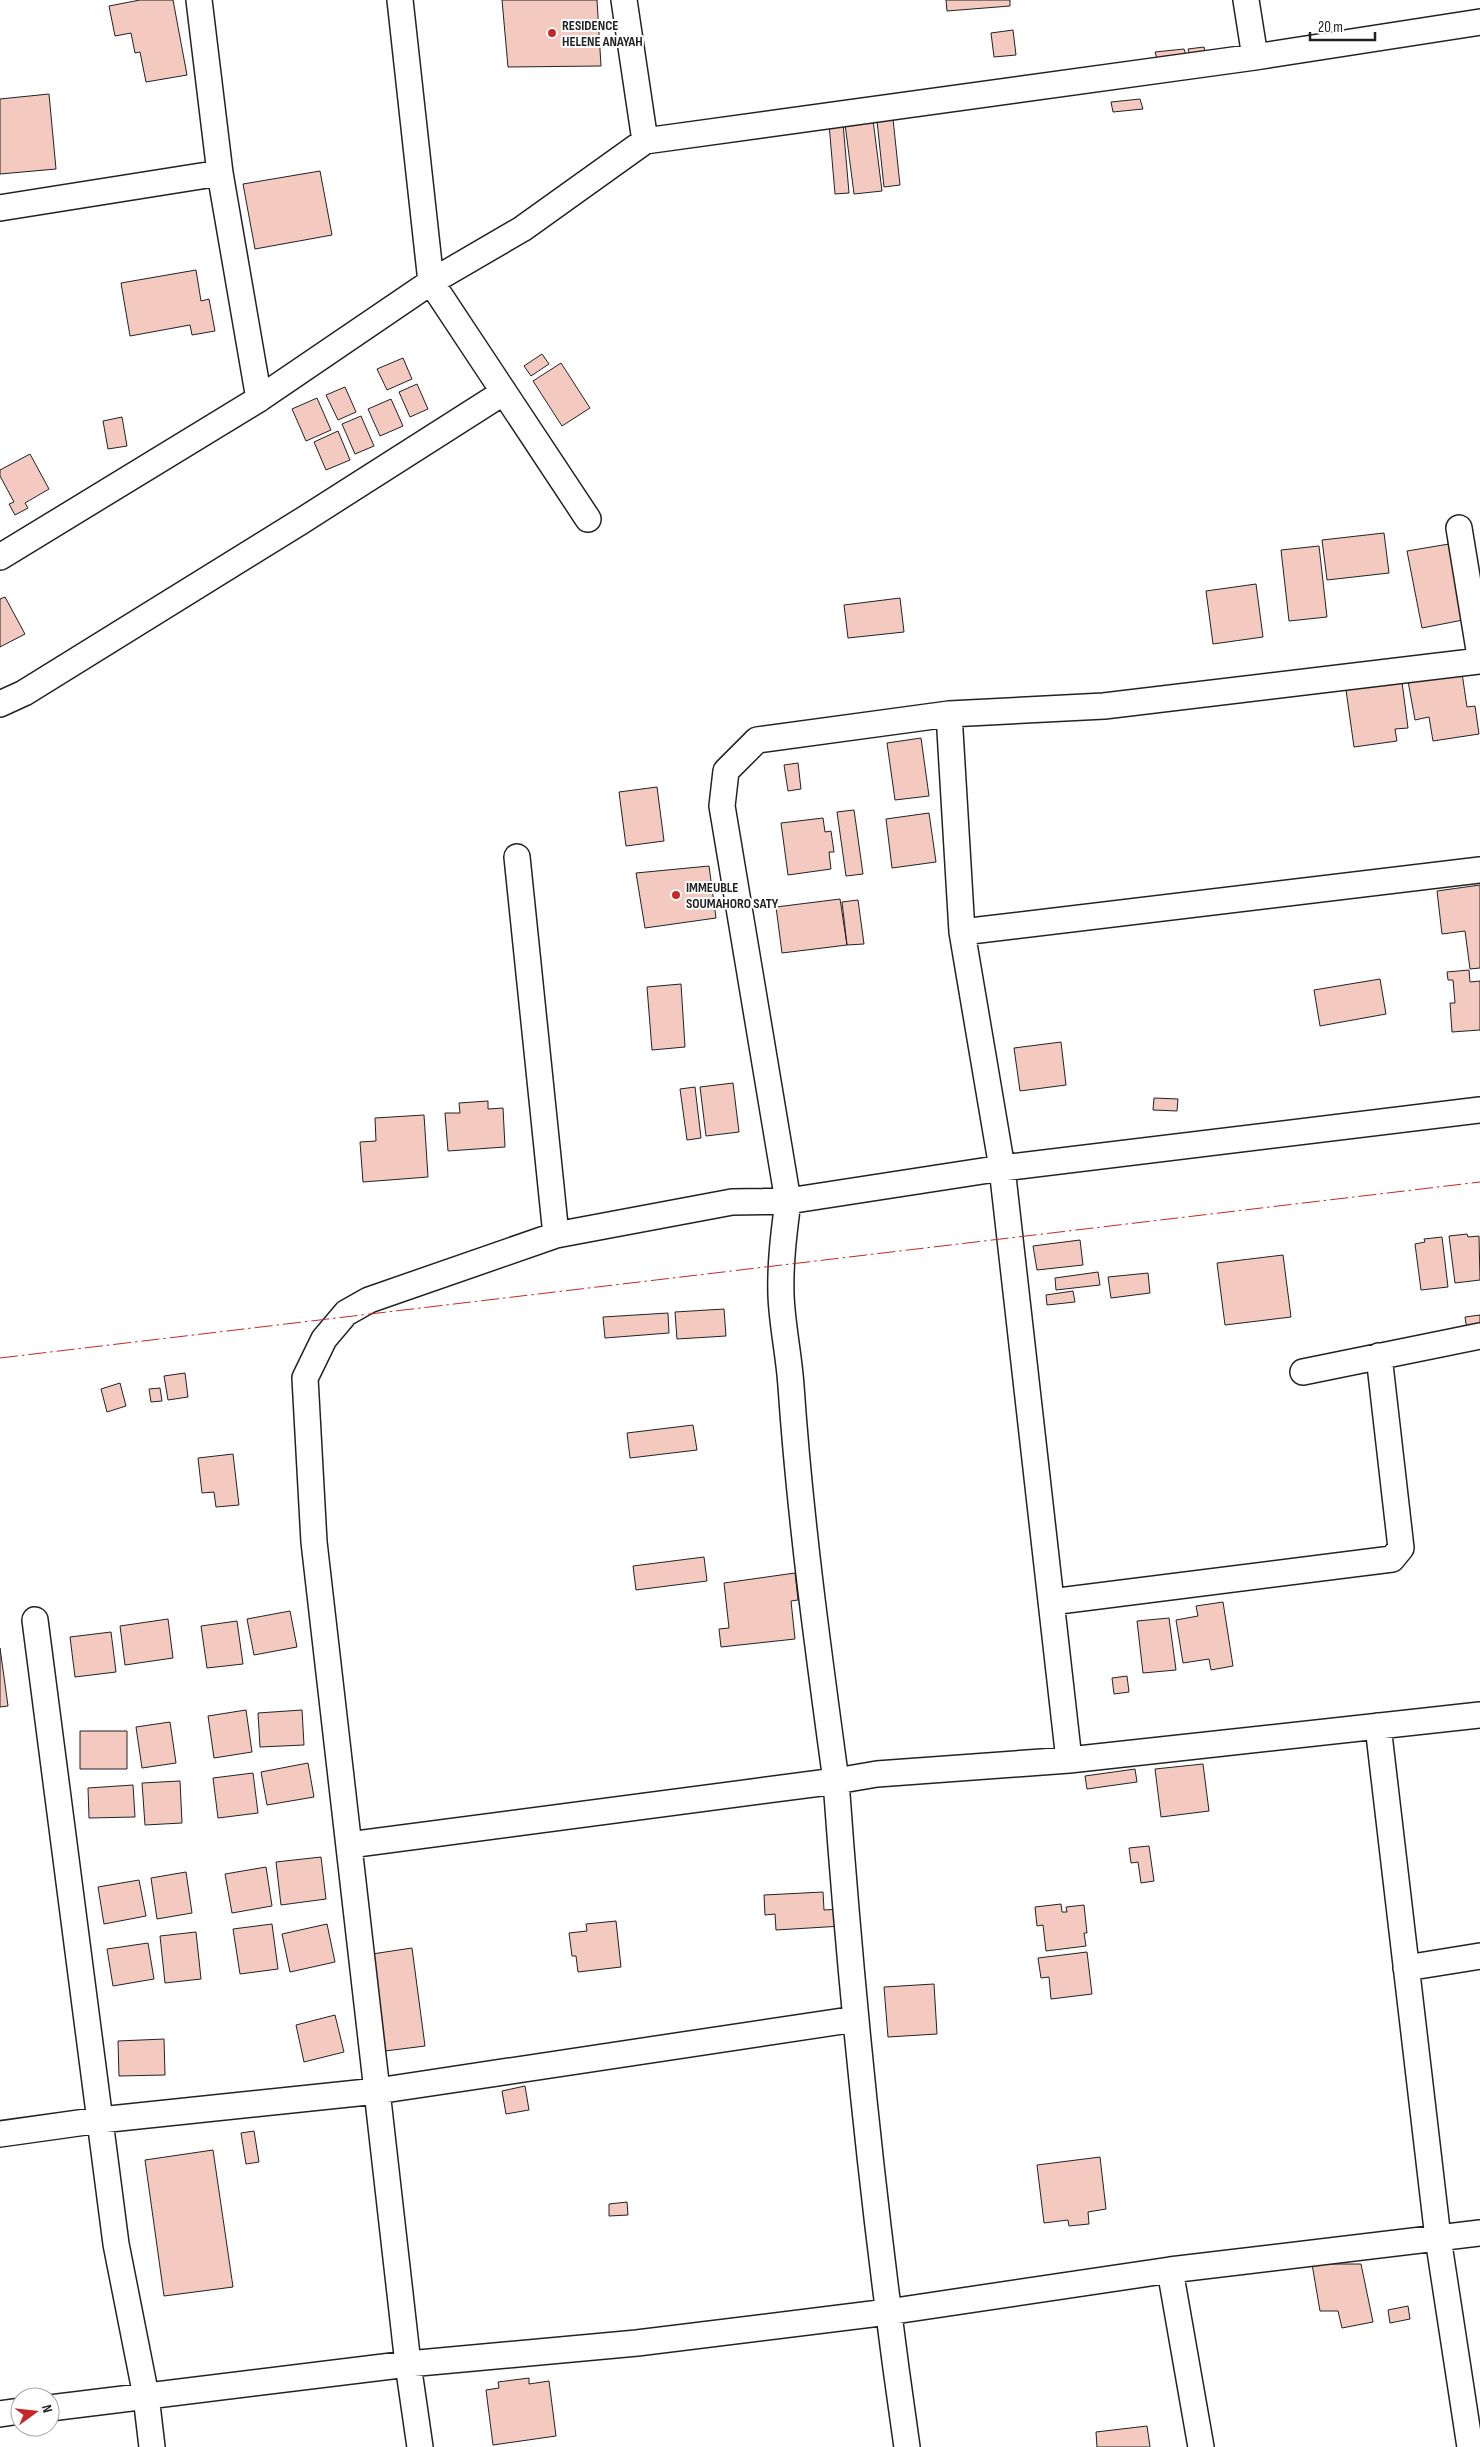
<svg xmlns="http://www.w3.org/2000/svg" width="1480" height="2447" viewBox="0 0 1480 2447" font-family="'Sofia Sans Condensed',sans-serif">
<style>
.building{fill:#f3c9c0;stroke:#222}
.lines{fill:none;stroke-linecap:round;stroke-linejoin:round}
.minor-casing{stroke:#222;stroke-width:28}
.minor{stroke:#fff;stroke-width:25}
.power{stroke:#c62828;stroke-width:1;stroke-dasharray:18 4 2.5 4;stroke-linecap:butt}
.poi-dot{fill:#c62828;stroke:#fff;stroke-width:2}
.labels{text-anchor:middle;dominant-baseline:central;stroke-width:4;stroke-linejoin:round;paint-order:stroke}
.poi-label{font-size:14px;font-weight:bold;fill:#222;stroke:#fff;text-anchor:start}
</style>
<rect width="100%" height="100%" fill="#fff"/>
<!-- building -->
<path class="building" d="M140 0H173L187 75 146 82 140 52 135 53 131 33 115 36 109 6Z
M502 0H597L601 66 508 67Z
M946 0H1010V6L947 11Z
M1013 30 1016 55 994 57 991 33Z
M1204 47 1206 57 1191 60 1188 49Z
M1184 49 1188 61 1159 65 1155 52Z
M49 94 56 169 0 174V99Z
M1140 99 1143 109 1113 112 1111 102Z
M893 119 900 185 884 187 877 121Z
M873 120 882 191 854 194 845 124Z
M843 123 849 193 835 194 829 124Z
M320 171 332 235 255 249 243 184Z
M196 270 201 301 209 299 215 331 192 335 190 325 130 336 121 283Z
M542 354 549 364 531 376 524 366Z
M403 358 412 379 387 390 377 369Z
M561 363 590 408 562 426 533 381Z
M417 384 428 409 410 417 399 392Z
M345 387 356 412 338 420 326 395Z
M317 398 331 430 306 441 292 409Z
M391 399 403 426 380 436 368 409Z
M361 416 374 446 355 454 342 424Z
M122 417 127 446 108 449 103 421Z
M338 431 350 460 326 470 314 442Z
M30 454 49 489 25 503 28 508 15 515 9 504 14 502 0 476V470Z
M1384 533 1389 573 1327 580 1322 540Z
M1449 544 1463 620 1422 628 1407 551Z
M1319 546 1327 617 1289 621 1281 550Z
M1256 584 1263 637 1213 644 1206 591Z
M5 597 25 634 0 647V599Z
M900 598 904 632 848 638 844 605Z
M1462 673 1467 707 1475 706 1479 734 1433 741 1429 717 1415 720 1408 681Z
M1402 682 1408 728 1395 729 1397 741 1354 747 1346 690Z
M921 738 929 796 895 800 887 743Z
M798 763 801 789 788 791 784 765Z
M657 787 664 841 626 846 619 792Z
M854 810 863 874 846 876 837 812Z
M929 813 936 862 892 868 886 819Z
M823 818 825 832 831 831 834 852H829L831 869 788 875 781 823Z
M709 866 716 918 645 928 636 873Z
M1480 885V968L1470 969 1465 931 1442 934 1437 891Z
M840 899 847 945 782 953 776 907Z
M858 900 864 944 847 945 842 902Z
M1469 970 1470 982 1480 981V1030L1452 1032 1450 1003H1455L1453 980H1448L1447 972Z
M1380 979 1386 1014 1320 1026 1314 990Z
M681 984 685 1047 652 1050 647 987Z
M1061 1042 1066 1085 1020 1091 1014 1048Z
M733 1083 739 1132 706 1136 700 1087Z
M695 1087 701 1138 687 1140 680 1089Z
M1154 1098 1178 1099 1177 1111 1153 1110Z
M488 1101V1109L503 1108 505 1147 448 1151 445 1113H460L459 1103Z
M424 1115 428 1177 363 1182 360 1142 376 1141 375 1118Z
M1467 1234 1468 1237 1479 1236 1480 1280 1455 1283 1449 1236Z
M1442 1237 1448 1287 1421 1290 1415 1244 1425 1242 1424 1239Z
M1080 1240 1083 1265 1037 1270 1033 1246Z
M1283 1255 1291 1317 1225 1325 1217 1263Z
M1098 1272 1100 1285 1056 1290 1055 1278Z
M1148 1273 1150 1293 1111 1298 1108 1277Z
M1073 1291 1075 1302 1047 1305 1046 1295Z
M724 1309 726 1336 677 1339 675 1312Z
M668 1313 669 1333 605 1338 603 1317Z
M1480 1315V1328L1467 1330 1465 1317Z
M185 1373 188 1397 168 1400 164 1376Z
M120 1383 126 1406 107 1412 101 1389Z
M160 1388 162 1401 151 1402 149 1389Z
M693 1425 697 1450 630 1458 627 1433Z
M233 1454 239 1505 216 1507 214 1492 202 1493 198 1458Z
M704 1557 707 1581 636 1590 633 1566Z
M795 1573 798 1600 791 1601 795 1639 721 1647 719 1629 729 1628 724 1583Z
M1223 1602 1233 1666 1211 1670 1209 1659 1183 1663 1176 1620 1198 1616 1196 1606Z
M290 1611 297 1647 254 1655 247 1619Z
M1169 1618 1176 1670 1143 1673 1137 1621Z
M168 1619 173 1658 125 1665 120 1626Z
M237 1621 243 1664 207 1668 201 1626Z
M111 1632 116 1672 75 1677 70 1637Z
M0 1648 8 1706 0 1707Z
M1127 1676 1129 1692 1114 1694 1112 1678Z
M246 1710 252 1752 214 1758 208 1716Z
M302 1710 304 1745 260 1747 258 1713Z
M170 1722 176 1763 142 1768 136 1727Z
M80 1731H127V1769H80Z
M308 1763 314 1797 267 1805 261 1772Z
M1203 1764 1209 1811 1161 1817 1155 1769Z
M1135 1769 1137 1782 1087 1789 1085 1776Z
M253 1773 258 1813 218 1818 213 1778Z
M180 1781 182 1823 145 1825 142 1783Z
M133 1785 135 1817 89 1818 88 1788Z
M1149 1846 1154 1881 1141 1883 1138 1862 1131 1863 1129 1848Z
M321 1857 326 1899 281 1905 276 1862Z
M266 1867 272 1906 232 1913 225 1874Z
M186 1872 192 1913 157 1919 151 1878Z
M139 1880 146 1916 104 1924 98 1887Z
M823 1892 824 1910 841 1909 842 1926 776 1930 775 1914 765 1915 764 1895Z
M1061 1904 1062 1912H1067L1066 1907 1084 1905 1087 1933H1084L1086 1946 1046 1951 1043 1925 1037 1926 1035 1907Z
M616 1921 621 1967 578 1972 576 1956H572L569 1933 587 1931 586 1924Z
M272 1924 278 1969 240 1974 233 1929Z
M327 1924 335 1962 290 1972 282 1934Z
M196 1932 201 1979 165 1983 160 1936Z
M148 1943 154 1979 113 1986 107 1949Z
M412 1948 425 2046 385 2051 372 1954Z
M1087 1952 1092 1994 1051 1999 1049 1977 1041 1978 1038 1958Z
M934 1984 937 2034 888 2037 884 1987Z
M335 2015 344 2052 304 2062 296 2025Z
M164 2039 165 2075 119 2076 118 2041Z
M525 2086 529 2110 506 2114 502 2091Z
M254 2131 259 2162 246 2164 241 2133Z
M213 2150 233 2287 164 2296 145 2160Z
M1100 2157 1106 2209 1088 2212 1089 2224 1069 2226 1068 2220 1044 2223 1037 2165Z
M627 2202 628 2215 609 2216V2204Z
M1312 2264H1361L1373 2322 1342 2328 1338 2311H1320Z
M1408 2306 1410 2319 1390 2323 1388 2310Z
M529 2378V2384L549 2381 556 2436 493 2445 486 2390 499 2388 498 2382Z
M1147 2426 1150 2447H1097L1096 2432Z"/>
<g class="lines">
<defs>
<path id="minor" d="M199 0 220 173 259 399
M400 0 431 282 588 519
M624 0 645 141
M1246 0 1255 57
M0 208 220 173
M1459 528 1480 656
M0 557 259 399 431 282 522 229 645 141 1255 57 1480 22
M0 704 24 693 300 522 504 392
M949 714 962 932 1002 1168 1069 1760
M517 857 556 1235
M962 932 1480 870
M1303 1372 1480 1336
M1051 1602 1392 1559 1401 1548 1379 1356
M35 1620 116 2244 146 2396 152 2447
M1378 1726 1438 2238 1470 2447
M349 1845 836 1781C818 1649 800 1518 791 1386 789 1355 782 1325 781 1295 780 1263 784 1232 788 1201L722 806 726 771 757 740 949 714 1104 706 1480 661
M1406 1968 1480 1956
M0 2134 100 2120 377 2091 314 1542 305 1378 324 1339 346 1313 369 1300 556 1235 732 1202 788 1201 1002 1168 1480 1110
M1170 2270 1201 2447
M50 2408 408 2364 637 2343 888 2312 1170 2270 1480 2233
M0 2414 20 2411
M420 2447 408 2364 377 2091 856 2019
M907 2447C875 2226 852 2004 836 1781L877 1774 1069 1760 1480 1715"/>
</defs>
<!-- minor casing -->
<use href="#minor" class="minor-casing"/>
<!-- minor -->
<use href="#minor" class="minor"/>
<!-- power -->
<path class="power" d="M0 1358 1480 1182"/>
</g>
<!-- markers -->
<g class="poi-dot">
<circle cx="552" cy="33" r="5"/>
<circle cx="676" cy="895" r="5"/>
</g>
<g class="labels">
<!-- poi labels -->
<g class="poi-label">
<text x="562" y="25">RESIDENCE<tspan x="562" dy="16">HELENE ANAYAH</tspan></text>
<text x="686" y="887">IMMEUBLE<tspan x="686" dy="16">SOUMAHORO SATY</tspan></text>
</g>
</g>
<!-- north arrow -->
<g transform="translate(35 2412) rotate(75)"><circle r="24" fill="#ffffff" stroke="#a7a7a7"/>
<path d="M0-4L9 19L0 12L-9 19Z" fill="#c62828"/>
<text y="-8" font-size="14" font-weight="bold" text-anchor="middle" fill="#222222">N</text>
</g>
<!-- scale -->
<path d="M1310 32v8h65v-8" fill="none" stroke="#222222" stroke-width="2.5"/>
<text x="1318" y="32" font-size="15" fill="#222222" stroke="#ffffff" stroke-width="4" paint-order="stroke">20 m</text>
</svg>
